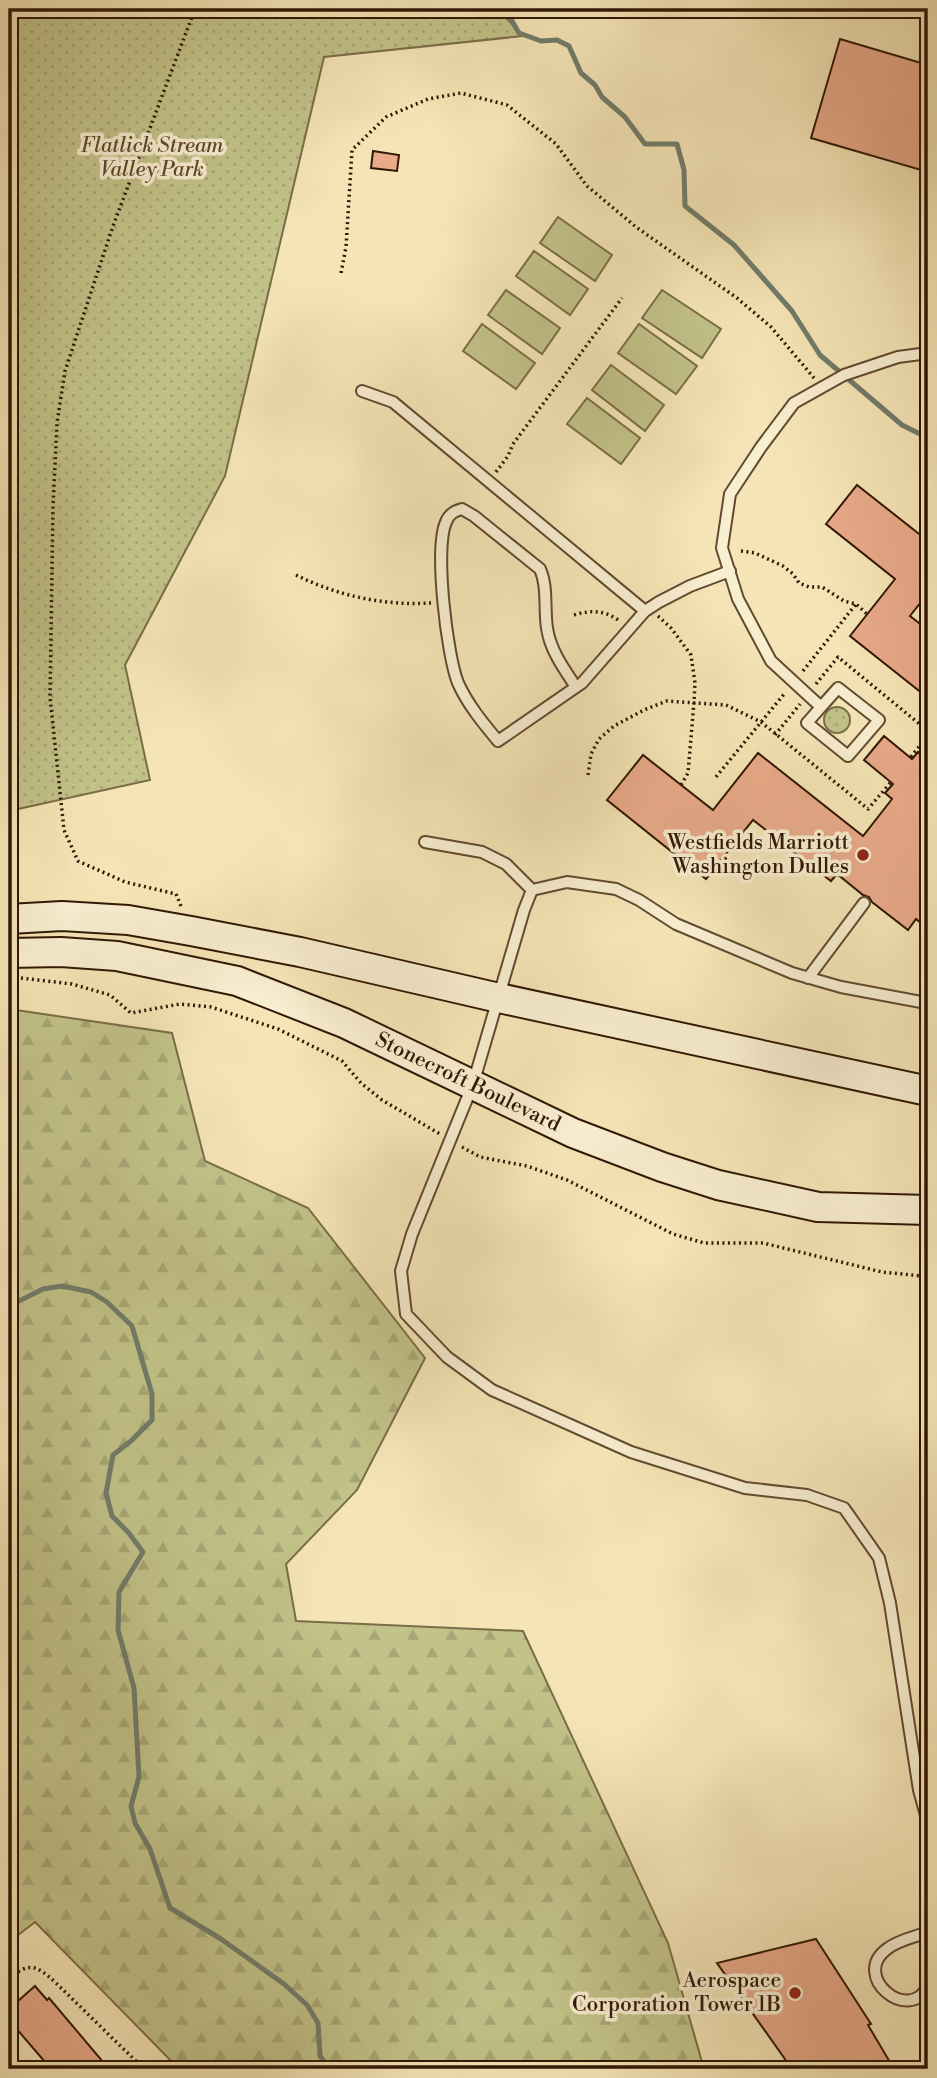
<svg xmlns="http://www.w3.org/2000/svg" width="937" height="2078" viewBox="0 0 937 2078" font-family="'Libre Bodoni',serif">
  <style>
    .grass { fill: url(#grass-dots); stroke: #7a6d47; stroke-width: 2 }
    .forest { fill: url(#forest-firs); stroke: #7a6d47; stroke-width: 2 }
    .garden { fill: #c2c389; stroke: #7a6d47; stroke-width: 2 }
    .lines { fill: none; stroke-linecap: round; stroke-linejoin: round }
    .stream { stroke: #717c6a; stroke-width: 5 }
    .building { fill: #e8aa89; stroke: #311705; stroke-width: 2 }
    .service-casing { stroke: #624a31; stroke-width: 14 }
    .secondary-casing { stroke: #311705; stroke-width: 32 }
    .path { stroke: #311705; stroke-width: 3.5; stroke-dasharray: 2 3.5; stroke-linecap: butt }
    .service { stroke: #f8eed0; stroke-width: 10 }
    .secondary { stroke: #f8eed0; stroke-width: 28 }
    .poi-dot { fill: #8f2418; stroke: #f8eed0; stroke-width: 2.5 }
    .labels { text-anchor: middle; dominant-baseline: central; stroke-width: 7; stroke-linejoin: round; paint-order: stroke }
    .park-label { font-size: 21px; font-style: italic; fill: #5c4b2d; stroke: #f8eed0 }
    .poi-label { font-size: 21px; fill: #311705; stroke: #f8eed0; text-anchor: end }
    .street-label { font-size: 21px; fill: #311705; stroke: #f8eed0 }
  </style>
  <defs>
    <pattern id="grass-dots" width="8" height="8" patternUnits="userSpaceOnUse" patternTransform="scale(1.75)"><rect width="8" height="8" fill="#c2c389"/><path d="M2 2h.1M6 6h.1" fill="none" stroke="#a7a775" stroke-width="1.8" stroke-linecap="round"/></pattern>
    <pattern id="forest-firs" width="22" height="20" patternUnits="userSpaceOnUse" patternTransform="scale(1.75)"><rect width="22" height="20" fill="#c2c389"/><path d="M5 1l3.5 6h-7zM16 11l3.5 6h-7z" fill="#a7a775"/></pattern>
  </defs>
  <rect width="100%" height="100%" fill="#f5e5b6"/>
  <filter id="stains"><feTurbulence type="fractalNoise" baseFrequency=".00286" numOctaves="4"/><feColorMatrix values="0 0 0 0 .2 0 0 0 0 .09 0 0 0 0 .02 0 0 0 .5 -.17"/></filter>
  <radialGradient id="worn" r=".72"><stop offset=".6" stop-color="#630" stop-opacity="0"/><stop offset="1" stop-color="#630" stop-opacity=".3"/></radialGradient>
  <g class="grass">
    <path d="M9 9H498L523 36 324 57 225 476 125 665 150 780 9 811Z"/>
    <circle cx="837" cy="720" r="13"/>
  </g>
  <path class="forest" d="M9 1009 172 1033 205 1161 308 1208 425 1358 357 1490 286 1564 296 1621 523 1631 668 1943 704 2069H179L35 1922 9 1942Z"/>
  <g class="garden">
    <path d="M558 217 612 255 595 281 540 243Z"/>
    <path d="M534 251 588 289 570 315 516 276Z"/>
    <path d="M506 290 560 328 542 354 488 315Z"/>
    <path d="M662 290 721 329 702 358 642 318Z"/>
    <path d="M482 324 535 363 516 389 463 351Z"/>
    <path d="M639 324 697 366 676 394 618 353Z"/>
    <path d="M611 365 664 405 645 431 592 390Z"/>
    <path d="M587 398 640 438 621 464 567 424Z"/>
  </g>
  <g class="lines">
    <g class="stream">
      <path d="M505 9 519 33 541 41 557 40 569 46 581 73 595 85 602 97 625 117 645 144H677L684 170 685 206 734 245 792 311 820 355 902 425 928 438"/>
      <path d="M9 1306 43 1289 62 1286 91 1292 107 1302 132 1326 152 1394V1420L131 1441 113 1455 106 1493 112 1516 128 1532 143 1552 119 1592 118 1630 134 1688 139 1777 131 1806 135 1823 150 1849 170 1908 221 1939 284 1984 307 2005 318 2023 320 2056 330 2069"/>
    </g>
  </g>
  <g class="building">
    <path d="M840 39 928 65V172L811 138Z"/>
    <path d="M373 151 399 155 397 171 371 168Z"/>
    <path d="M857 485 928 541V593L910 616 928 630V698L850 636 895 579 826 524Z"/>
    <path d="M884 736 912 759 918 752 928 760V929L916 919 908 930 872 902 869 897 863 895 837 874 831 881 753 820 706 879 607 800 643 755 713 810 758 753 863 836 892 799 885 793 893 784 864 760Z"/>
    <path d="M816 1939 871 2024 868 2025 894 2069H792L717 1963Z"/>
    <path d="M35 1986 47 2000 49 1998 109 2069H51L9 2020V2009Z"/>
  </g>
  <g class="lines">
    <defs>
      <g id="service">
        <path d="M362 391 393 402 645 611"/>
        <path d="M576 687C564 669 550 650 547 628 544 609 548 587 540 569L474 516 462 509C454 511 449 514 446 522 434 548 447 656 458 683 468 705 483 723 498 741L582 683 645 611 659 602 690 586 730 571"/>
        <path d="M821 707 838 688 879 720 848 756 807 723 821 707 771 661 738 599 722 548 730 494 761 447 794 403 844 375 898 357 928 353"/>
        <path d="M425 842 482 852 506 864 532 890"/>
        <path d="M808 978 864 903"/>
        <path d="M921 1002 841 987 792 973 676 924 639 900 616 889 567 882 532 890 524 910 473 1084 412 1234 401 1271 406 1314 447 1357 492 1390 631 1452 745 1488 807 1495 844 1508 879 1558 890 1603 919 1790 928 1823"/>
        <path d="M928 1932C915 1937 898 1940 887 1949 850 1976 909 2025 928 1986"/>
      </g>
      <g id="secondary">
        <path d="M9 919 62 916 128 920 191 931 300 952 499 998 928 1091"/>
        <path id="s1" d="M9 953 61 952 117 956 237 981 344 1023 573 1133 662 1167 718 1185 818 1207 928 1210"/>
      </g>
    </defs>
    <use href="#service" class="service-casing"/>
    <use href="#secondary" class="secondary-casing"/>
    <g class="path">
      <path d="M341 273 346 247 352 150 386 117 428 99 461 93 507 105 556 144 587 186 636 227 737 298 771 327 814 378"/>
      <path d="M496 472 508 456 513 444 622 298"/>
      <path d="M741 551 755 553 783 566 793 574 799 583 809 587H822L844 601 856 604 867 614"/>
      <path d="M296 575C338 596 385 606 431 603"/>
      <path d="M574 615C590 610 604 610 618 620"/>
      <path d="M658 616 671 628 691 655 695 683 694 702 688 773 681 785"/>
      <path d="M803 671 856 604"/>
      <path d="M816 684 838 657 928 731"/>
      <path d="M775 735 800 704"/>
      <path d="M911 757 928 735"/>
      <path d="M588 775 591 754 599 739 614 726 644 710 667 701 726 705 761 722 868 809 891 782"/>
      <path d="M716 777 785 693"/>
      <path d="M181 906 176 894 125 882 78 861 64 830 50 697 53 507 57 423 65 371 113 226 195 9"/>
      <path d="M21 978 72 984 110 995 131 1013 180 1004 211 1007 278 1029 342 1061 361 1083 382 1100 440 1134"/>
      <path d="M462 1147 480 1157 527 1166 567 1180 673 1234 704 1243H763L882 1272 922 1276 928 1275"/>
      <path d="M9 1978C30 1962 36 1965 55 1982L144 2069"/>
    </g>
    <use href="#service" class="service"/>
    <use href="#secondary" class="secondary"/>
  </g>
  <g class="poi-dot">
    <circle cx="863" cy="855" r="7"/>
    <circle cx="795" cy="1993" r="7"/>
  </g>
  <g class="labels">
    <g class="park-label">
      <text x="152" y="146">Flatlick Stream<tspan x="152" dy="24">Valley Park</tspan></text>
    </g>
    <g class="poi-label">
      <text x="849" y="843">Westfields Marriott<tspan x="849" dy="24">Washington Dulles</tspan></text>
      <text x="781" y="1981">Aerospace<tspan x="781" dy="24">Corporation Tower 1B</tspan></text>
    </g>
    <g class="street-label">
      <text stroke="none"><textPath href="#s1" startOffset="483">Stonecroft Boulevard</textPath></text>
    </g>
  </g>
  <rect width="937" height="2078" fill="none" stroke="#f5e5b6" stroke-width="35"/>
  <rect x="10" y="10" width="916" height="2057" fill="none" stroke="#311705" stroke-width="3.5"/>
  <rect x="18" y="18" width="902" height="2043" fill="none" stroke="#311705" stroke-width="2"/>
  <rect width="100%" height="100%" filter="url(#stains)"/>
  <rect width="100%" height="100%" fill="url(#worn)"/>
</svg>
